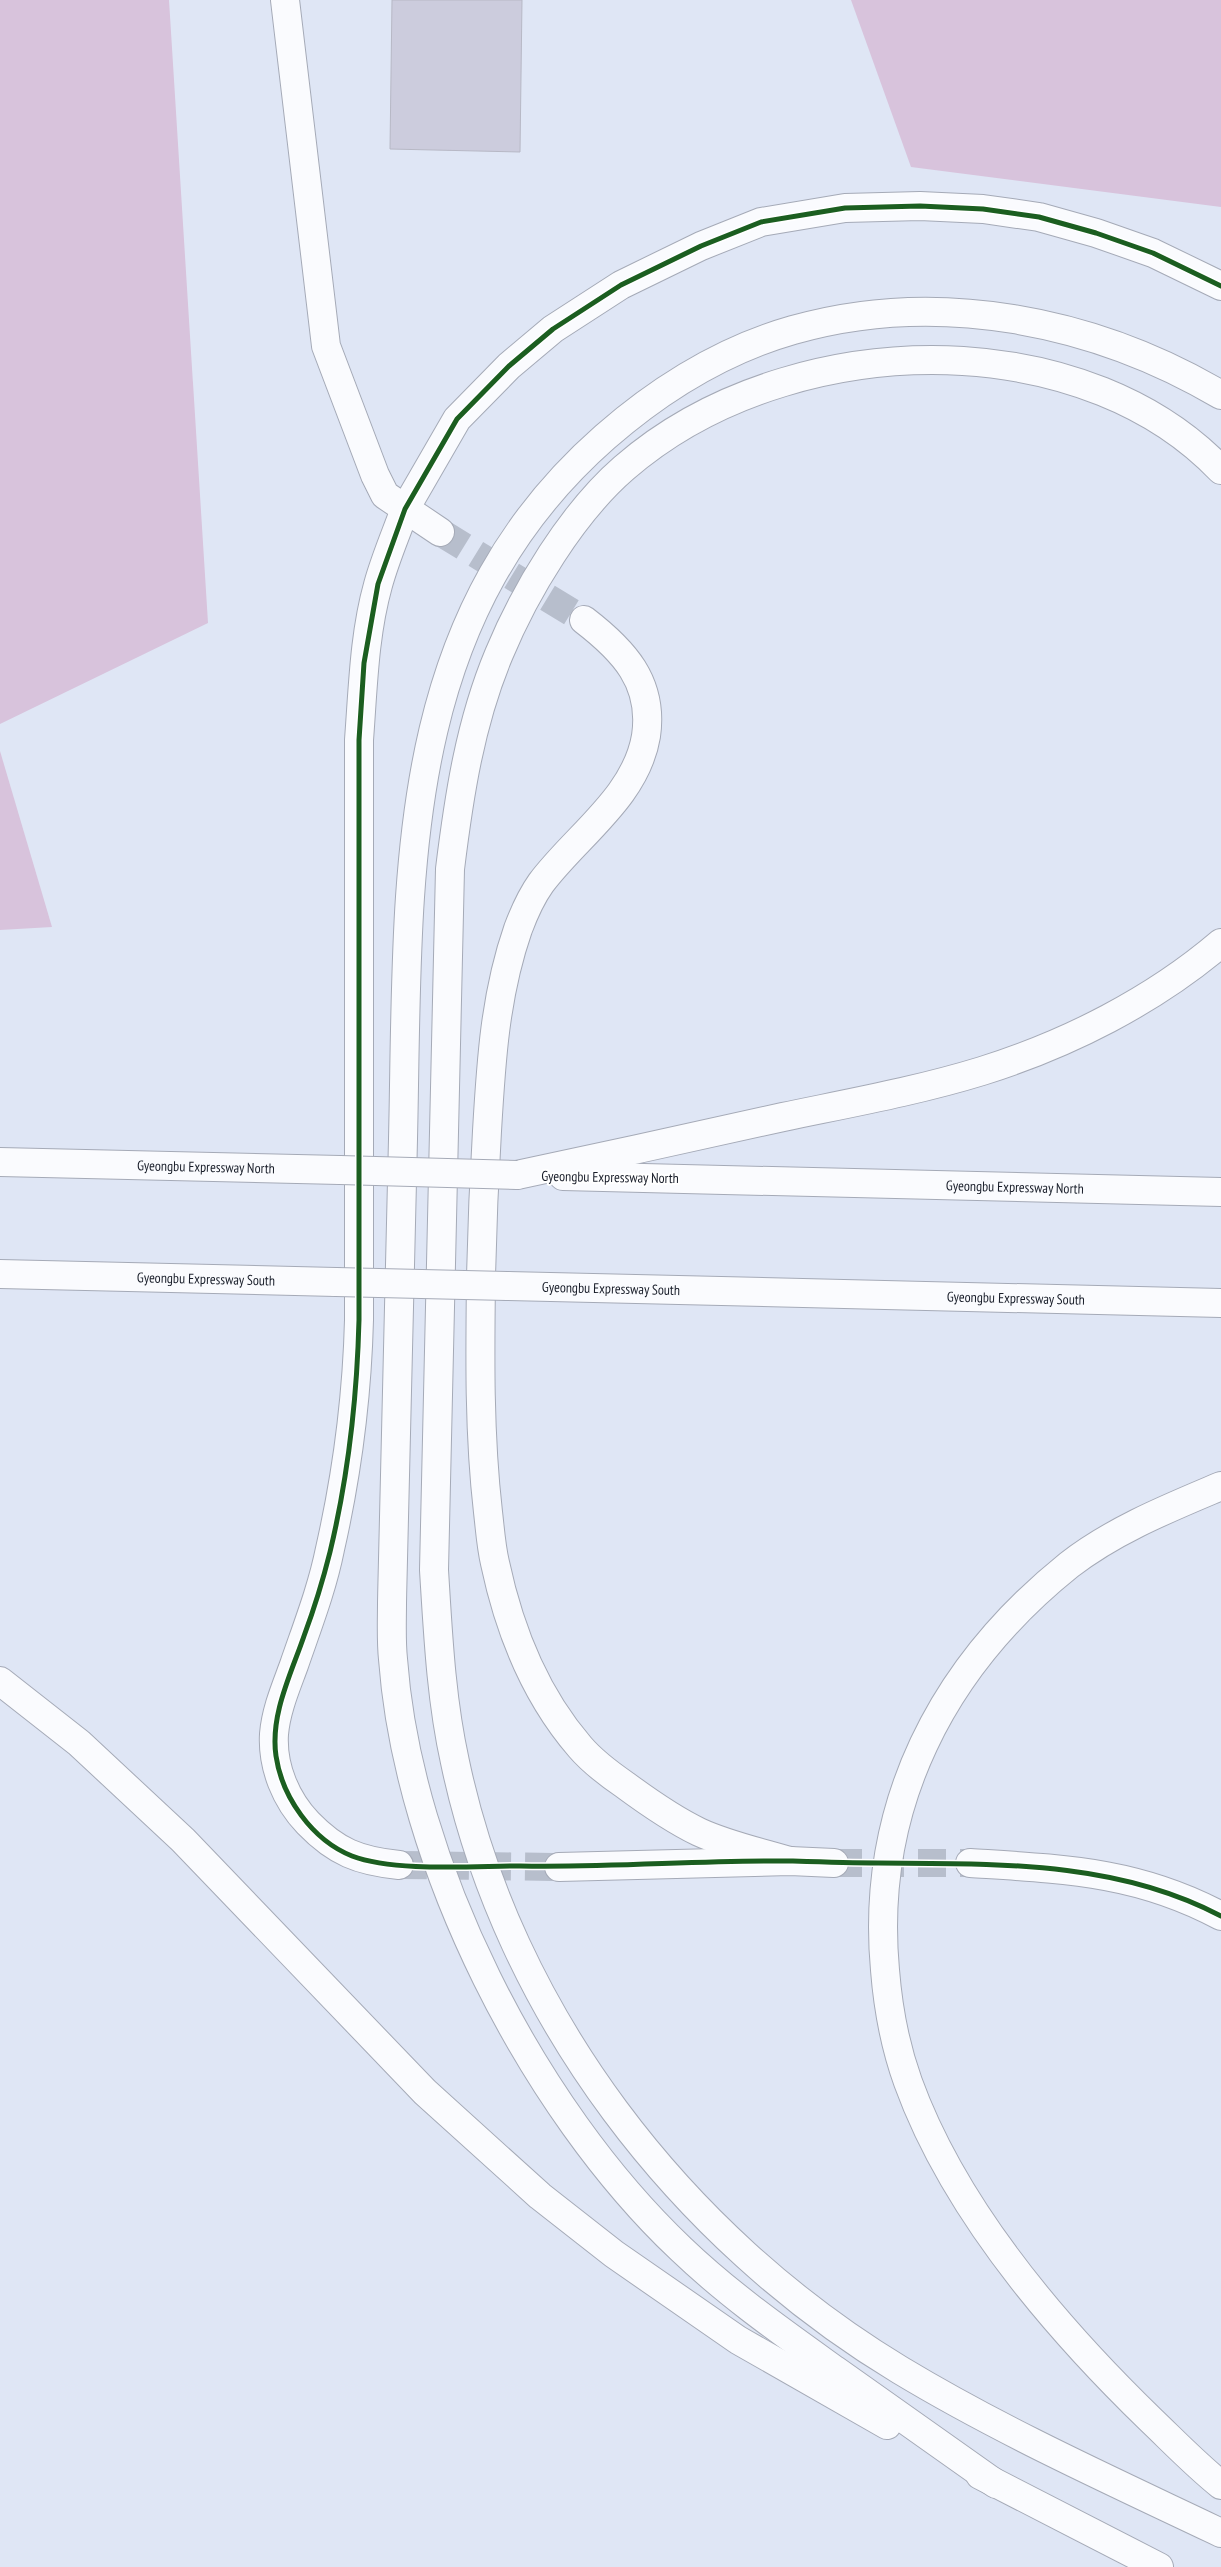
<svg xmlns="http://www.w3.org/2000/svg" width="1221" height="2567" viewBox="0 0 1221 2567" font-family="'PT Sans Narrow',sans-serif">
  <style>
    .green { fill: #d8c3dc }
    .building { fill: #ccd; stroke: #b7b8c5 }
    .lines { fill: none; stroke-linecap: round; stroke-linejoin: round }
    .minor-tunnel { stroke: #b7becc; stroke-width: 28; stroke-dasharray: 28 14; stroke-linecap: butt }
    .minor-casing { stroke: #a5aab7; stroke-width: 30 }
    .tertiary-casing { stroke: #a5aab7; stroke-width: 30 }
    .motorway-casing { stroke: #a5aab7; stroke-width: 30 }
    .minor { stroke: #fafbfe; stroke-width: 28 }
    .tertiary { stroke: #fafbfe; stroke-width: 28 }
    .motorway { stroke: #fafbfe; stroke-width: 28 }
    .motorway-bridge-casing { stroke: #a5aab7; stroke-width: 30; stroke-linecap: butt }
    .motorway-bridge { stroke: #fafbfe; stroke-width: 28 }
    .cycleway-casing { stroke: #fff; stroke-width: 8 }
    .cycleway { stroke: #1b5e20; stroke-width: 5 }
    .labels { text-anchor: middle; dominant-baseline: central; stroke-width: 4; stroke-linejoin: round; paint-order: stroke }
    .street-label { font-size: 14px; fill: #181d29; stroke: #fff }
  </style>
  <rect width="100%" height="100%" fill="#dfe6f5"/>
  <g class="green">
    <path d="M0 0H169L208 623 0 724Z"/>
    <path d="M851 0H1221V207L911 167Z"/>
    <path d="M0 751 52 927 0 930Z"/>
  </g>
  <path class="building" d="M392 0H522L520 152 390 149Z"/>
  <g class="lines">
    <g class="minor-tunnel">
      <path d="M440 532 584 620"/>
      <path d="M834 1863H970"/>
      <path d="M399 1865 559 1867"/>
    </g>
    <defs>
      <g id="minor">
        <path d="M285 0 326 346 375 475 385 495 440 532"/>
        <path d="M584 620C623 650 654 682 646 736 636 797 576 836 541 883 531 897 524 913 518 929 495 995 491 1062 487 1131 484 1180 482 1229 481 1278 480 1356 479 1434 488 1512 490 1529 491 1546 495 1563 509 1629 535 1695 580 1747 592 1761 609 1774 625 1785 648 1802 672 1819 699 1832 727 1845 759 1852 790 1861"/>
        <path d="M970 1863C1063 1869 1137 1871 1221 1916"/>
        <path d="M399 1865C359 1861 336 1852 308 1823 286 1800 272 1767 274 1734 276 1710 286 1687 294 1665 307 1627 322 1589 330 1549 347 1474 357 1397 359 1320V740C363 688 364 635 378 585 385 559 396 534 405 509"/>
        <path d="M559 1867 790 1861 834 1863"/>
      </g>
      <path id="tertiary" d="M405 509 457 419 509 366 553 329 621 285 701 246 761 222 845 208 920 206 983 209 1039 217 1096 233 1153 253 1221 286"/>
      <g id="motorway">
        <path d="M1221 470C1154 400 1058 367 963 361 844 354 715 389 624 468 572 513 525 591 499 654 470 723 459 796 450 869L434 1570C438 1634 441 1699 455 1762 508 2014 681 2238 900 2370 1003 2432 1112 2481 1221 2533"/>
        <path id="s1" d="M0 1162 340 1170"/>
        <path d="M517 1175C606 1156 694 1137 783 1117 850 1103 917 1091 982 1071 1068 1044 1153 1001 1221 943"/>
        <path id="s2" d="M563 1176 1221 1192"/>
        <path id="s3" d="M0 1274 336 1282"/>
        <path id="s4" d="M507 1286 1221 1303"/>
        <path d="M1221 1486C1169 1508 1114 1530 1069 1565 942 1667 870 1806 885 1970 888 2008 895 2046 908 2082 954 2209 1055 2327 1151 2420 1174 2442 1196 2465 1221 2485"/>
        <path d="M0 1681 79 1743 183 1840 425 2092 540 2196 614 2254 738 2340 887 2425"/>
        <path d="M980 2475 1159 2567"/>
        <path d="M996 2484C942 2446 889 2408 835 2370 782 2332 728 2294 681 2249 532 2108 408 1864 393 1659 391 1640 392 1621 392 1603 395 1448 399 1293 403 1139 409 882 393 623 605 437 660 389 723 350 793 330 937 289 1094 320 1221 395"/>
      </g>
    </defs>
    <use href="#minor" class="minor-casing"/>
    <use href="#tertiary" class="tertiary-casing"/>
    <use href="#motorway" class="motorway-casing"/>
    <use href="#minor" class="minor"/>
    <use href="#tertiary" class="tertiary"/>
    <use href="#motorway" class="motorway"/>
    <defs>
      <g id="motorway-bridge">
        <path d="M340 1170 517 1175"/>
        <path d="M336 1282 507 1286"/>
      </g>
    </defs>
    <use href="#motorway-bridge" class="motorway-bridge-casing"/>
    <use href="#motorway-bridge" class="motorway-bridge"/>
    <defs>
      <path id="cycleway" d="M1221 286 1153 253 1096 233 1039 217 983 209 920 206 845 208 761 222 701 246 621 285 553 329 509 366 457 419 405 509 378 584 364 663 359 740V1320C357 1398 348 1477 330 1552 323 1580 314 1609 304 1636 291 1674 270 1715 276 1756 282 1797 312 1840 352 1856 394 1872 473 1866 520 1866 610 1868 700 1860 790 1861 820 1862 849 1863 878 1863 995 1864 1115 1860 1221 1916"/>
    </defs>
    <use href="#cycleway" class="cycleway-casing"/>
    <use href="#cycleway" class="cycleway"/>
  </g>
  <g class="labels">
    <g class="street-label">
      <text stroke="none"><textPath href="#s1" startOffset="206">Gyeongbu Expressway North</textPath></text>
      <text transform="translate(610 1177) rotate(1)">Gyeongbu Expressway North</text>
      <text stroke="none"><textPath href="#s2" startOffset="452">Gyeongbu Expressway North</textPath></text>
      <text stroke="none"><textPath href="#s3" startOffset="206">Gyeongbu Expressway South</textPath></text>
      <text stroke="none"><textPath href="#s4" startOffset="104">Gyeongbu Expressway South</textPath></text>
      <text stroke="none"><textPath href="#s4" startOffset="509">Gyeongbu Expressway South</textPath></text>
    </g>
  </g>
</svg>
